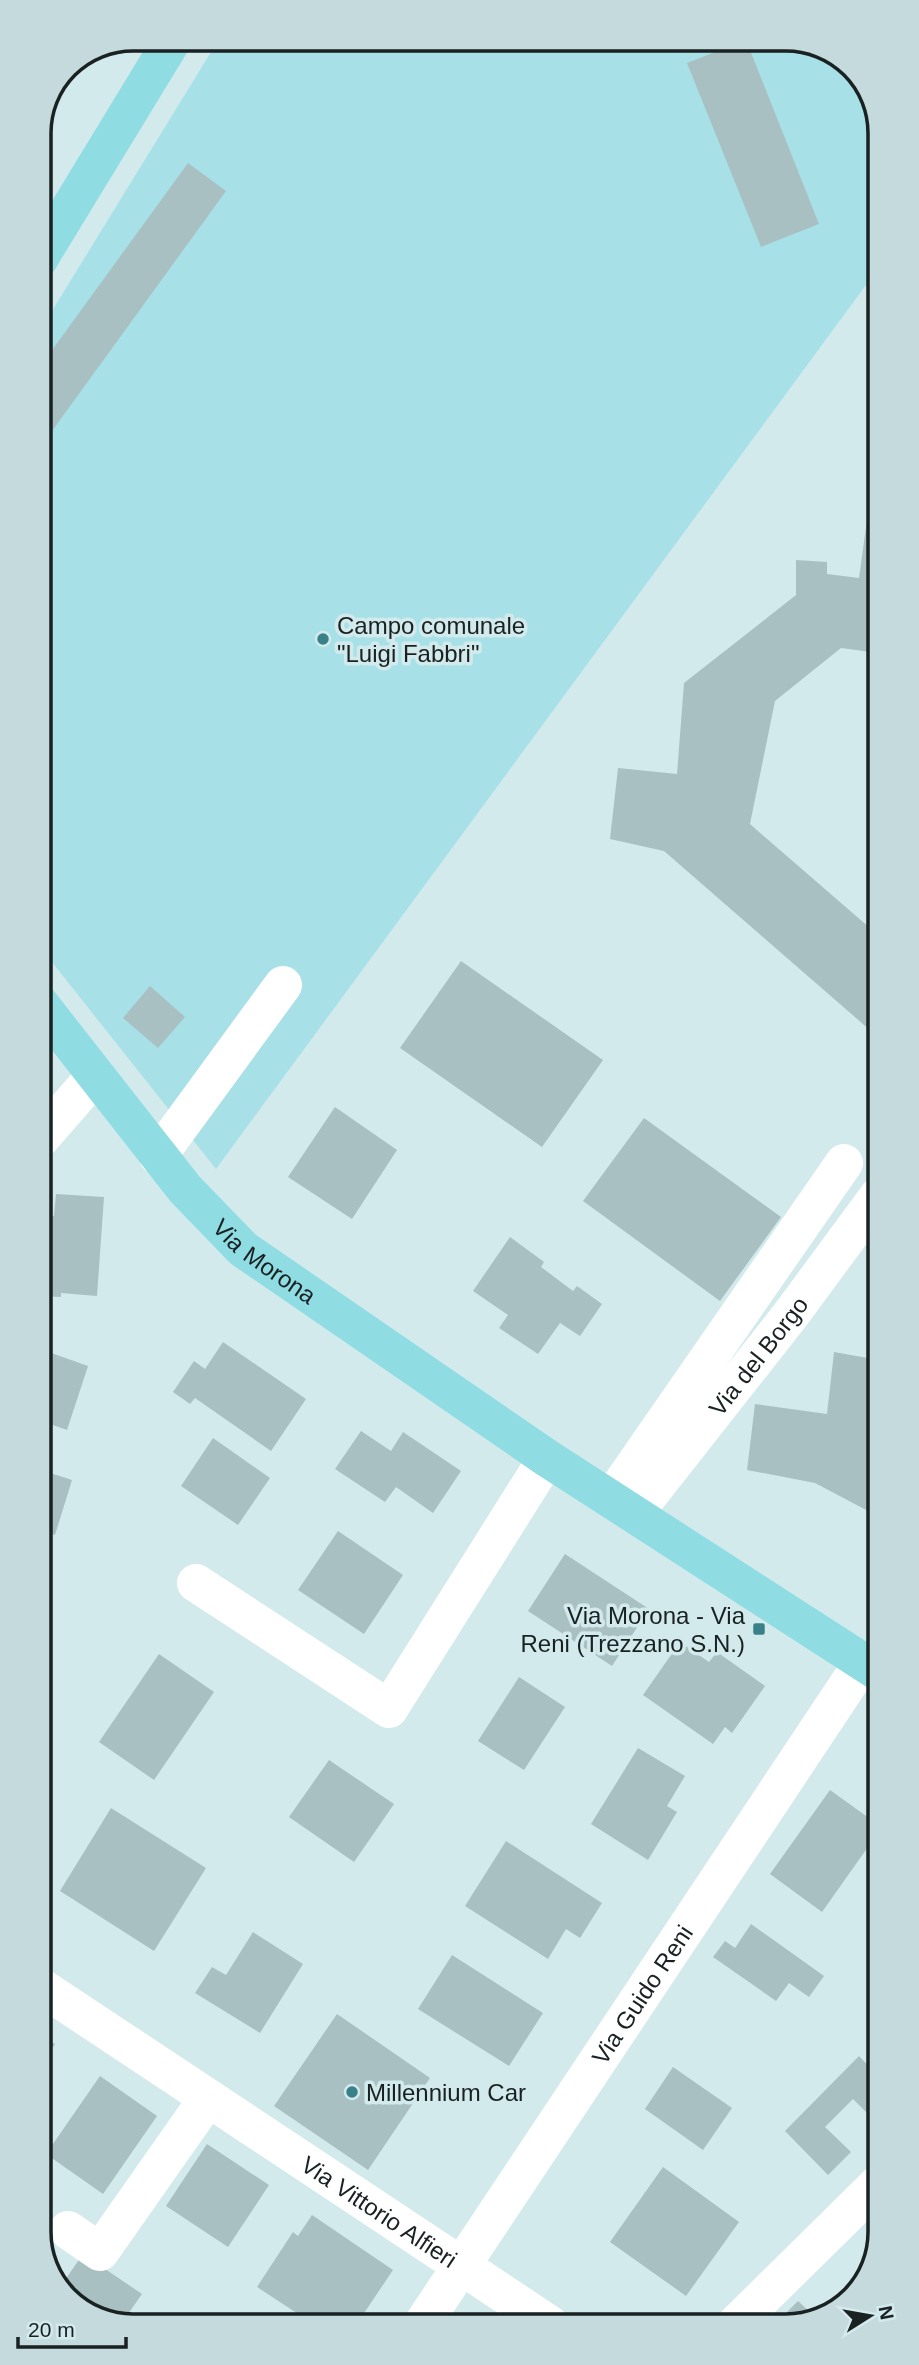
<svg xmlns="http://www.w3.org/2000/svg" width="919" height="2365" viewBox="0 0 919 2365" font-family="Helvetica,sans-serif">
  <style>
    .green { fill: #a7e1e7 }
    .building { fill: #a9c0c2 }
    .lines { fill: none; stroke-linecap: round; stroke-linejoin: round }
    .minor { stroke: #fff; stroke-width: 38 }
    .major { stroke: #8fdde3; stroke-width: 38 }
    .poi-dot { fill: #398188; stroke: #d3eaec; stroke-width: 2.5 }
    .labels { text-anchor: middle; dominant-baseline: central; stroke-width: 7; stroke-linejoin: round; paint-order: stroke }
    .poi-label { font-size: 24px; fill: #192122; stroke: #d3eaec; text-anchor: start }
    .street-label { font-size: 24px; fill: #192122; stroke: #d3eaec }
    .rim { fill: none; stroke: #192122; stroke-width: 3.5 }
  </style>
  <rect width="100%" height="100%" fill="#d3eaec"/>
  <path class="green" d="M219 39H793L844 58 877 108V270L216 1169 40 947 39 332Z"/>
  <g class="building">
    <path d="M746 40 819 224 761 247 687 63Z"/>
    <path d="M188 163 226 191 39 449V368Z"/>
    <path d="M876 455 878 653 841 648 775 701 750 824 878 935 879 1038 664 851 610 839 618 768 677 774 684 683 796 595V560L827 562V574L859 578Z"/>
    <path d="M461 961 603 1060 542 1147 400 1048Z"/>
    <path d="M150 986 185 1017 158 1048 123 1018Z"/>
    <path d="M335 1107 397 1150 352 1219 288 1177Z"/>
    <path d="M644 1118 781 1217 720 1301 583 1201Z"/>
    <path d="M56 1194 104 1197 97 1296 61 1293V1297L40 1296V1215L54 1216Z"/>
    <path d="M510 1237 544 1262 541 1267 573 1291 577 1286 602 1304 580 1336 560 1323 538 1354 499 1328 508 1315 473 1291Z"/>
    <path d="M223 1342 306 1399 271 1451 195 1398 190 1404 173 1392 194 1361 205 1369Z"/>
    <path d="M40 1349 88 1366 67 1430 41 1421Z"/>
    <path d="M834 1352 879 1360V1522L870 1512 815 1483 747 1470 755 1404 827 1414Z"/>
    <path d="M361 1431 391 1451 403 1432 461 1471 433 1513 396 1487 385 1502 335 1469Z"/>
    <path d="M213 1438 270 1478 238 1525 181 1486Z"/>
    <path d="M41 1470 72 1480 55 1535 41 1530Z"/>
    <path d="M338 1531 403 1575 364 1634 298 1590Z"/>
    <path d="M565 1554 649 1609 612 1666 528 1611Z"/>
    <path d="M680 1642 709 1662 717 1652 765 1686 732 1733 725 1727 713 1744 643 1695Z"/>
    <path d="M159 1654 214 1692 154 1780 99 1742Z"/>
    <path d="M519 1677 565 1707 524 1770 478 1741Z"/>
    <path d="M638 1748 685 1776 667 1806 677 1812 648 1860 591 1824Z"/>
    <path d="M329 1760 394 1804 354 1862 289 1817Z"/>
    <path d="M830 1790 880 1826V1830L822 1912 770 1874Z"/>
    <path d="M111 1808 206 1868 154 1951 60 1891Z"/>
    <path d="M506 1841 602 1903 580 1938 566 1929 548 1959 465 1906Z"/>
    <path d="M751 1924 824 1976 809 1997 789 1983 776 2001 713 1957 725 1941 735 1948Z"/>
    <path d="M253 1932 303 1964 260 2033 195 1993 212 1967 226 1975Z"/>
    <path d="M452 1955 543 2013 509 2066 418 2009Z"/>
    <path d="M337 2014 430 2078 368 2170 274 2106Z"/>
    <path d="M41 2035 55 2044 42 2065Z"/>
    <path d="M859 2056 880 2078V2126L853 2099 825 2127 851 2152 828 2175 785 2131Z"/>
    <path d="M673 2067 732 2108 703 2150 645 2109Z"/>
    <path d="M100 2076 157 2116 103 2194 46 2154Z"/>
    <path d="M207 2144 269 2185 228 2247 166 2206Z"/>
    <path d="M663 2167 739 2222 686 2296 610 2242Z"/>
    <path d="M312 2215 393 2270 356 2325H315L257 2287 293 2232 298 2236Z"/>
    <path d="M83 2254 142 2294 121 2324 71 2303 60 2287Z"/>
    <path d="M798 2301 817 2319 811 2323H776Z"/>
  </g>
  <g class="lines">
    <g class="minor">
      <path d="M40 1139 95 1076"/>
      <path d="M158 1156 283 985"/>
      <path d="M611 1499 844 1163"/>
      <path id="s1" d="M634 1514 792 1313 879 1195"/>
      <path d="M196 1583 389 1709 547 1458"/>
      <path id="s2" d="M41 1987 549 2324"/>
      <path d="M68 2230 100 2252 208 2098"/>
      <path d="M736 2324 880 2182"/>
      <path id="s3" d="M422 2325 863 1662"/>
    </g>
    <g class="major">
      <path d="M39 259 173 39"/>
      <path id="s4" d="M40 1004 185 1189 243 1249 547 1458 880 1673"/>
    </g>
  </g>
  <g class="poi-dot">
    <circle cx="323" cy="639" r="7"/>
    <rect x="752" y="1622" width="14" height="14" rx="3.5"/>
    <circle cx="352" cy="2092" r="7"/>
  </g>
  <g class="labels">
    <g class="poi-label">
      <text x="337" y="625">Campo comunale<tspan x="337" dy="28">"Luigi Fabbri"</tspan></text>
      <text x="745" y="1615" text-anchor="end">Via Morona - Via<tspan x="745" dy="28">Reni (Trezzano S.N.)</tspan></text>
      <text x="366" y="2092">Millennium Car</text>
    </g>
    <g class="street-label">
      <text stroke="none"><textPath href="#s4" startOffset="343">Via Morona</textPath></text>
      <text stroke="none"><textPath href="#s1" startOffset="201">Via del Borgo</textPath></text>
      <text stroke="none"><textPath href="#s3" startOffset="397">Via Guido Reni</textPath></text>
      <text stroke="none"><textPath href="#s2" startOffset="406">Via Vittorio Alfieri</textPath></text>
    </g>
  </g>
  <path d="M0 0H919V2365H0ZM133 51H786A82 82 0 0 1 868 133V2232A82 82 0 0 1 786 2314H133A82 82 0 0 1 51 2232V133A82 82 0 0 1 133 51Z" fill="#c4dadc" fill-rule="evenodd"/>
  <path class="rim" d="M133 51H786A82 82 0 0 1 868 133V2232A82 82 0 0 1 786 2314H133A82 82 0 0 1 51 2232V133A82 82 0 0 1 133 51Z"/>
  <g transform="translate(870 2316) rotate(79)" stroke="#d3eaec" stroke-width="5" paint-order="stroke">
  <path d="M0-5L12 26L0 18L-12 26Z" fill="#192122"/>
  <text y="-10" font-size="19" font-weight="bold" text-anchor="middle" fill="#192122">N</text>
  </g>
  <path d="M18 2337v10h108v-10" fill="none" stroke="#192122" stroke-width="3.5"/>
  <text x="28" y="2337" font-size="21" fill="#192122" stroke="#d3eaec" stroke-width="5" paint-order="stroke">20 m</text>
</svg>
